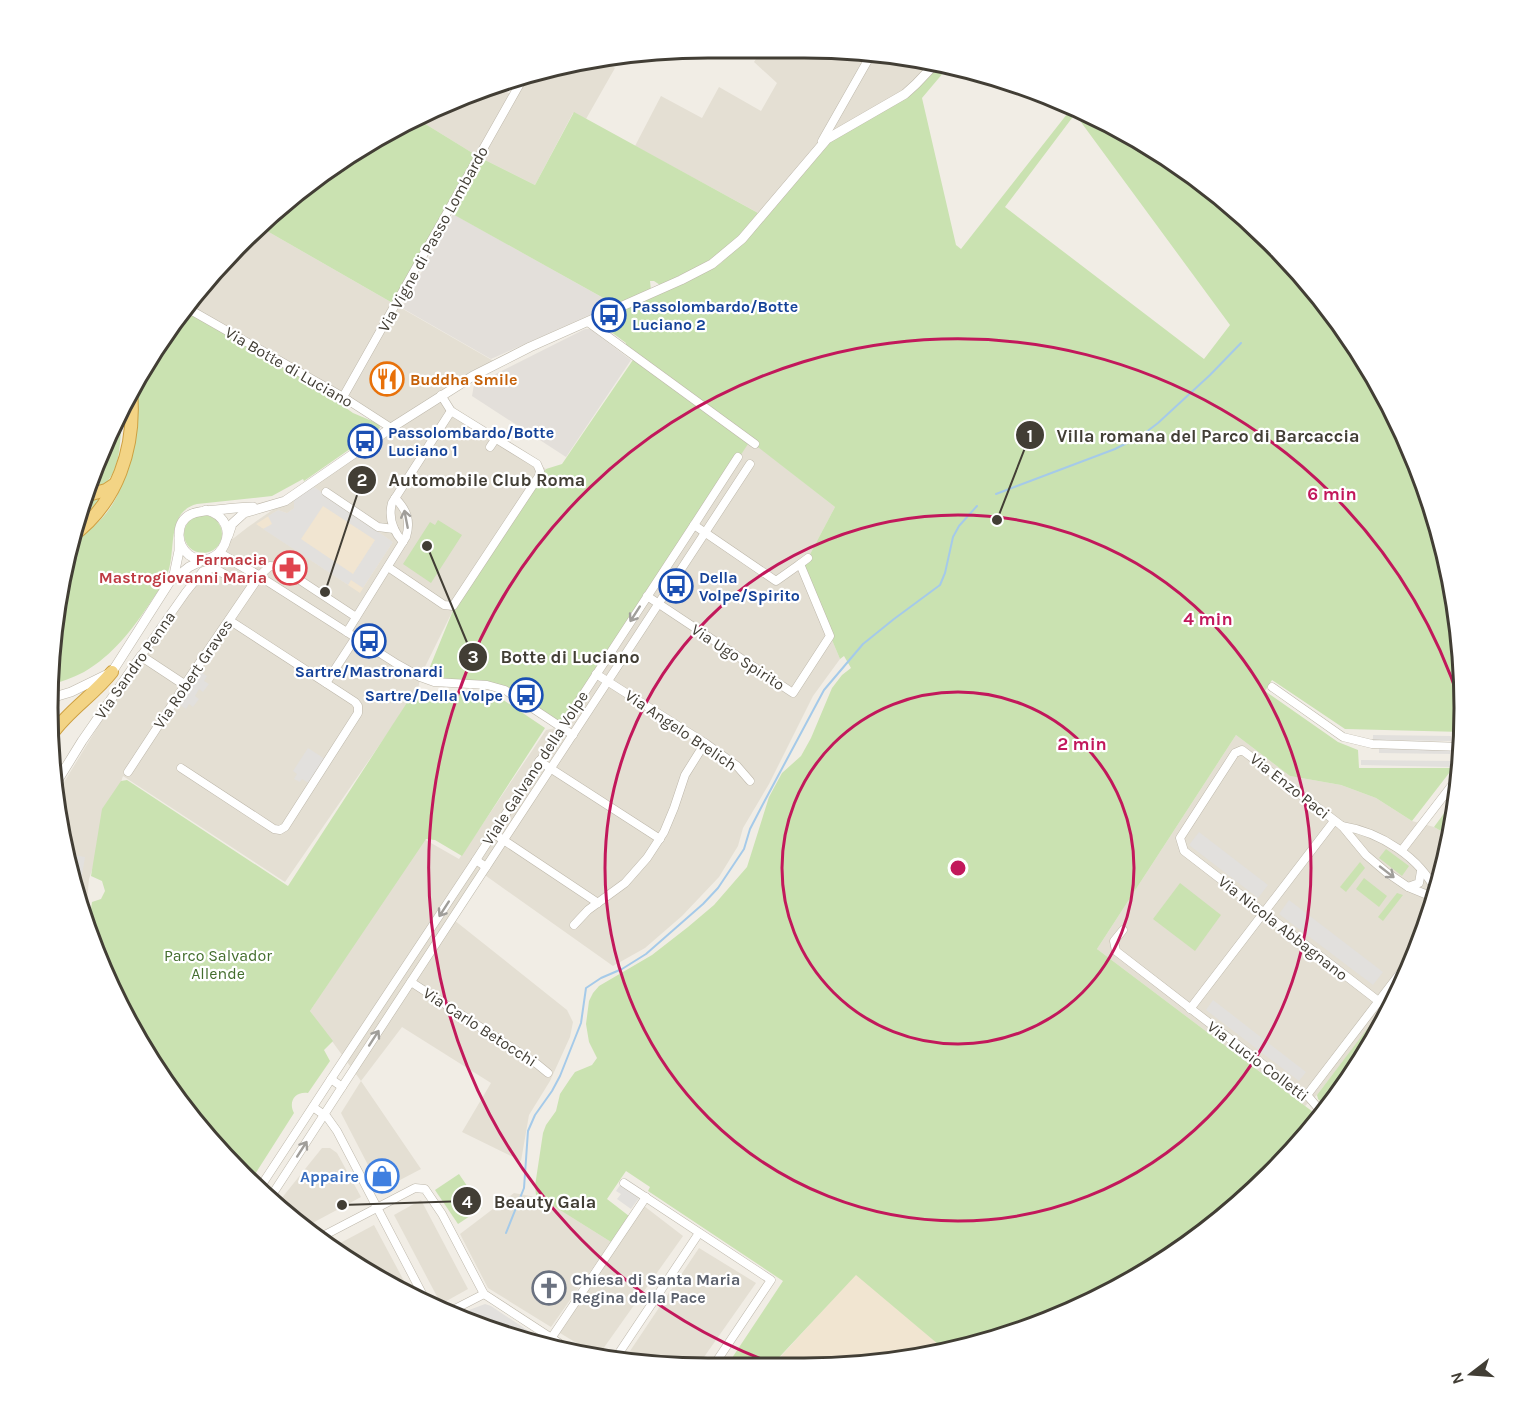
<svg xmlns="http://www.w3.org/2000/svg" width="1513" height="1416" viewBox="0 0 1513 1416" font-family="Karla,sans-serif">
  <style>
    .residential { fill: #e4dfd3 }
    .commercial { fill: #f1e5d1 }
    .industrial { fill: #e3dfda }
    .green { fill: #cae2b1; fill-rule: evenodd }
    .parking { fill: #e2e0dd; fill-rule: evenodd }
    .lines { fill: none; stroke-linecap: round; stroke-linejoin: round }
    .stream { stroke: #a5cae9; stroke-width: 2 }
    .minor-casing { stroke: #beb8ab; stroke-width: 9 }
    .tertiary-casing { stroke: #beb8ab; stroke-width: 10 }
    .trunk-casing { stroke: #cea041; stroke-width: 14 }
    .minor { stroke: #fff; stroke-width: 8 }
    .tertiary { stroke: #fff; stroke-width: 9 }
    .trunk { stroke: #f3d485; stroke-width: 12 }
    .oneway { stroke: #a09e9a }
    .ring { fill: none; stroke: #c2185b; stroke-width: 3 }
    .labels { text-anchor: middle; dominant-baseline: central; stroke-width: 4.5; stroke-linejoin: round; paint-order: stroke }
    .street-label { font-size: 16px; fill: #423e35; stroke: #fff }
    .transit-label { font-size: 16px; font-weight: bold; fill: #164399; stroke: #fff; text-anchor: start }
    .food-label { font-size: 16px; font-weight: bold; fill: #c56008; stroke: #fff; text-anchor: start }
    .health-label { font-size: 16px; font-weight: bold; fill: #be3a42; stroke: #fff; text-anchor: end }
    .park-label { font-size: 16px; fill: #446e2e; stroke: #fff }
    .shop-label { font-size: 16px; font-weight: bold; fill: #366cbe; stroke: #fff; text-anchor: end }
    .worship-label { font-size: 16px; font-weight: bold; fill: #5b616d; stroke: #fff; text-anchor: start }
    .rim { fill: none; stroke: #423e35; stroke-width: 3 }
    .centre { fill: #c2185b; stroke: #fff; stroke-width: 3 }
    .ring-label { font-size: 18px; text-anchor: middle; font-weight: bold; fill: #c2185b; stroke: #fff; stroke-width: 4.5; stroke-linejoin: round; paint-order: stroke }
    .leader { fill: none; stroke: #423e35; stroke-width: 2 }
    .callout-dot { fill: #423e35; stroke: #fff; stroke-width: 2 }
    .mark-label { font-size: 18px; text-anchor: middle; font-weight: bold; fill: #fff }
    .callout-label { font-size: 18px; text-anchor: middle; font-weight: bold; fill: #423e35; stroke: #fff; stroke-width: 4.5; stroke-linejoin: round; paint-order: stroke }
  </style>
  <rect width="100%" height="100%" fill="#f1ede5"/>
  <g class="residential">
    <path d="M849 49 935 64 762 215 635 146 661 96 702 118 719 87 761 111 777 83 754 62 760 53Z"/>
    <path d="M600 60 615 68 586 119 573 113 535 185 479 157 414 117 499 88 510 94 516 82 579 61Z"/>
    <path d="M260 227 497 363 439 397 546 469 454 608 420 677 418 691 408 701 396 721 285 882 123 776 89 879 85 923 55 800 58 792 141 656 230 541 248 527 391 428 186 308 212 273Z"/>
    <path d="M750 440 835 507 808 558 800 564 840 659 813 696 769 784 743 828 738 846 719 877 682 916 645 948 613 966 482 873 454 920 567 1010 573 1022 570 1037 550 1081 529 1115 521 1161 462 1132 491 1083 402 1027 361 1081 421 1169 381 1190 341 1113 361 1081 310 1011 424 839 459 859 546 730 561 727Z"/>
    <path d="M1236 735 1290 776 1341 785 1376 798 1412 821 1434 827 1450 836 1443 878 1397 1000 1386 1017 1380 1013 1317 1095 1305 1106 1097 949Z"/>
    <path d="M322 1148H330L337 1153 361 1197 305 1227 277 1204Z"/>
    <path d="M514 1193 541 1198 611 1242 551 1327 488 1288 460 1234Z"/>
    <path d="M421 1200 468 1289 441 1304 394 1215Z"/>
    <path d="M644 1206 683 1236 598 1356 560 1333Z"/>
    <path d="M374 1225 411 1294 341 1257 331 1248Z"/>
    <path d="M699 1248 756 1283 697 1367 624 1360Z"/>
  </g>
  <g class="commercial">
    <path d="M313 486 393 542 360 593 256 524 278 510 287 513 294 508V499Z"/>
    <path d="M856 1274 945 1350 891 1362 772 1366Z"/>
  </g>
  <g class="industrial">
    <path d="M453 214 614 304 491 359 402 308Z"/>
    <path d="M585 329H590L631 360 566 457 472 396 474 385Z"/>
  </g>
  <g class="green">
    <path d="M938 64 949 66 922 98 956 245 961 249 1071 109 1068 105 1097 116 1207 184 1301 273 1376 378 1430 496 1459 622 1463 732 1345 729 1272 680 1265 691 1338 742 1358 750 1359 768H1453L1412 821 1376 798 1341 785 1290 776 1236 735 1097 949 1321 1118 1240 1204 1135 1279 1017 1333 945 1350 856 1275 771 1366 726 1367 783 1281 648 1191 650 1187 626 1171 607 1199 629 1216 611 1242 536 1195 535 1186 543 1133 546 1125 556 1111 560 1094 570 1079 575 1072 592 1065 597 1058 589 1042 586 1024 589 1001 593 993 599 986 652 955 688 927 714 905 747 867 769 797 782 773 801 756 811 738 832 688 842 675 851 668 844 656 840 659 800 564 808 558 835 507 750 441 561 727 505 690 425 679 454 608 546 469 562 464 637 354 625 346 626 343 603 326 598 325 597 321 708 271 721 263 735 250 827 144 883 109ZM1075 114 1230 325 1204 359 1005 207Z"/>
    <path d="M574 112 758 213 729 247 709 262 660 285 654 281H650L651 290 616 305 449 212 396 305 260 227 306 185 414 117 479 157 535 185Z"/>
    <path d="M185 310 312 384 353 413 379 424 380 428 304 481 303 479 272 496 197 504C165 512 177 553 167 575 163 585 156 594 150 603 132 630 113 655 84 672 73 678 61 681 50 686L49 664 69 543C125 513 128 472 133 415 134 403 132 389 136 378Z"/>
    <path d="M122 414C120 435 122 467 106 483 102 487 95 489 89 492Z"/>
    <path d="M101 495 96 507 74 528 86 500Z"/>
    <circle cx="203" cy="534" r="19"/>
    <path d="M438 520 462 535 431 583 403 564 430 522 435 525Z"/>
    <path d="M418 691 442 695 482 693 496 695 545 728 462 856 435 840 426 839 310 1011 333 1041 324 1050 330 1061 308 1093C295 1091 288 1102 294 1113L250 1182 241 1174 137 1038 88 931 92 902 101 899 105 891 102 881 91 876 102 809 121 781 127 780 288 886 408 701H412Z"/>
    <path d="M1456 797 1450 836 1434 827Z"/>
    <path d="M1386 849 1409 866 1402 876 1379 858Z"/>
    <path d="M1360 862 1365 868 1346 892 1340 887Z"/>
    <path d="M1364 878 1387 896 1379 907 1356 889Z"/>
    <path d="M1180 883 1221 915 1195 951 1153 919Z"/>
    <path d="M1397 893 1403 895 1383 921 1378 917Z"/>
    <path d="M1380 1012 1386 1017 1328 1110 1318 1099 1317 1095Z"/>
    <path d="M459 1174 482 1208 458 1224 435 1190Z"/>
  </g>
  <g class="parking">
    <path d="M313 486 393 542 363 588 351 580 348 585 263 529 272 524 268 516 278 510 287 513 294 508V499ZM323 506 375 540 353 574 301 539Z"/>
    <path d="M201 672 207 676 204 681 209 684 203 692 199 689 195 696 199 699 193 707 189 704 186 709 180 705 182 701 181 699 196 675 199 676Z"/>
    <path d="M1373 735 1451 736V741L1373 740Z"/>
    <path d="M308 748 328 761 312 785 302 779 300 782 294 779 297 774 293 771Z"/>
    <path d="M1379 748 1450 749V754L1379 753Z"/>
    <path d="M1361 760 1451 761V767L1361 765Z"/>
    <path d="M1199 832 1268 885 1258 898 1189 845Z"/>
    <path d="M68 854 85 857 79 893 83 900 84 909 90 910 87 929 83 920Z"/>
    <path d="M1289 900 1383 972 1373 985 1279 914Z"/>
    <path d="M1213 1000 1306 1072 1299 1081 1206 1010Z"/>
    <path d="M625 1178 644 1191 631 1209 617 1199 621 1194 616 1191Z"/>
    <path d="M485 1304 491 1306 539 1338 536 1342 462 1320 471 1314 469 1310Z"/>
  </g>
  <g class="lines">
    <g class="stream">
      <path d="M996 494 1115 449 1141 436 1158 423 1210 375 1241 343"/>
      <path d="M506 1233 524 1188 528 1131 535 1115 552 1091 560 1076 581 1023 586 988 601 978 622 969 646 954 703 904 718 888 744 849 750 829 763 804 824 690 863 644 894 619 940 585 945 573 953 537 959 526 977 506"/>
    </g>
    <defs>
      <g id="minor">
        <path d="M822 141 872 53"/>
        <path d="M187 308 343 397 391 428"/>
        <path d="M588 322 755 444"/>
        <path d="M343 397 522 80"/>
        <path d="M490 447 496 438"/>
        <path d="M326 492 378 527 394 529"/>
        <path d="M694 525 738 457"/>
        <path d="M403 542C393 531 388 518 392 503L451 411"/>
        <path d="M800 564 808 558"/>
        <path d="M388 567 444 605 453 606 539 476 540 471 537 464 451 411 441 395"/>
        <path d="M356 617 280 567 270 566 259 576 397 664 420 677 434 682 487 685 505 690 573 735"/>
        <path d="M347 632 406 537C411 521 407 510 395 498"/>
        <path d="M141 656 186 592 203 571 214 568 231 578"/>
        <path d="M596 674 705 743 737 766 750 781"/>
        <path d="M326 683 356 637"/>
        <path d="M1272 687 1343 737 1372 744 1463 747"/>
        <path d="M539 761 660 839"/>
        <path d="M181 768 274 829 280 830 285 827 358 713V706L355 702 229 620"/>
        <path d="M128 772 185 685"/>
        <path d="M1342 826C1380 832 1420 857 1437 893"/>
        <path d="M493 833 598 903"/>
        <path d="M1402 850 1459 776"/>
        <path d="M486 867 476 860C548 748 621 636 694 525L776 581 800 564 830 636 793 693 647 596"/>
        <path d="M1408 887 1419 883 1421 871"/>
        <path d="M574 925 588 910 625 883 647 858 664 832 674 808 685 775 705 743"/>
        <path d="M1123 930 1114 941 1116 951 1300 1093 1307 1095 1324 1115"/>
        <path d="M411 982 537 1064 548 1073"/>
        <path d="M1190 1009 1334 821"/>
        <path d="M1390 1010 1184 851 1180 838 1235 753 1242 750 1342 826 1366 855 1386 872 1408 887 1435 898"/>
        <path d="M331 1079 476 860"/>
        <path d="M342 1087 750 464"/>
        <path d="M1307 1095 1414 955"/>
        <path d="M313 1107 327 1117 337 1131 427 1303"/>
        <path d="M624 1183 771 1280 712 1368"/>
        <path d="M259 1189 331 1079 342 1087 270 1198"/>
        <path d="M319 1238 415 1188 425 1189 442 1214 484 1294 576 1354"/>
        <path d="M447 1313 484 1294"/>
        <path d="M552 1337 646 1197"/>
        <path d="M615 1359 699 1233"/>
      </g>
      <g id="tertiary">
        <path d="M206 510C248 521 219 576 189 555 183 550 179 543 179 535 179 512 199 511 216 510 228 509 241 507 253 507"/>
        <path d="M228 536 232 524 244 513 285 501 391 428 473 376 530 347 681 280 712 264 742 239 827 139 905 94 916 84 935 64"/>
        <path d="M174 579 189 567 205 559"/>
        <path d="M51 698 71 692 112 672 174 575 179 551V538"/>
        <path d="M53 788 82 741 141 656 185 685 259 576 219 553"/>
      </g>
      <g id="trunk">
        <path d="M88 495 106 490 115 484"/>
        <path d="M71 537C118 503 136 447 131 391"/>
        <path d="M52 734C69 710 94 695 112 672"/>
      </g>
    </defs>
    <use href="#minor" class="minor-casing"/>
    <use href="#tertiary" class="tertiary-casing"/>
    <use href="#trunk" class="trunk-casing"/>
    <use href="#minor" class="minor"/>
    <use href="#tertiary" class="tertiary"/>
    <use href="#trunk" class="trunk"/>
  </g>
  <defs><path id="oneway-shaft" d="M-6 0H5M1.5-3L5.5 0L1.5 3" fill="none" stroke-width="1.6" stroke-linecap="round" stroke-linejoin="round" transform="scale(1.5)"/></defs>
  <g class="oneway">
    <use href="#oneway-shaft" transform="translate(406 519) rotate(-101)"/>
    <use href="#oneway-shaft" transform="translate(635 614) rotate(123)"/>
    <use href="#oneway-shaft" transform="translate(1387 872) rotate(38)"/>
    <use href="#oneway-shaft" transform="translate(444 909) rotate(123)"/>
    <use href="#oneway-shaft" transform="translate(374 1038) rotate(-57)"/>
    <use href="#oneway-shaft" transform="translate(302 1149) rotate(-57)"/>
  </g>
  <g class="ring">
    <circle cx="958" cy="868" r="176"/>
    <circle cx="958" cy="868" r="353"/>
    <path d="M777 1365A529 529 0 1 1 1461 705"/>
  </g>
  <defs>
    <symbol id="bus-ring" viewBox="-11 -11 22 22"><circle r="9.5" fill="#fff" stroke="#1a4fb4" stroke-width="1.5"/><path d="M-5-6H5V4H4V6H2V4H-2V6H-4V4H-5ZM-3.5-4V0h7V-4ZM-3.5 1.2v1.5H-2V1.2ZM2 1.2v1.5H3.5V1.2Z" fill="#1a4fb4"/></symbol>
    <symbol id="restaurant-ring" viewBox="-11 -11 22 22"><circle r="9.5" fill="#fff" stroke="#e8710a" stroke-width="1.5"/><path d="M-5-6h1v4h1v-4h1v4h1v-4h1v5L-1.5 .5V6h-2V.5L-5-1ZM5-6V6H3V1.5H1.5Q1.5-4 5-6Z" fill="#e8710a"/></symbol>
    <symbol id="pharmacy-ring" viewBox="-11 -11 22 22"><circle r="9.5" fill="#fff" stroke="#e0444e" stroke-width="1.5"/><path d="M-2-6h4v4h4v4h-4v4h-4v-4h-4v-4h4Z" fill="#e0444e"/></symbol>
    <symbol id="shop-ring" viewBox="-11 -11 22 22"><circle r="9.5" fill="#fff" stroke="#3f7fe0" stroke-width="1.5"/><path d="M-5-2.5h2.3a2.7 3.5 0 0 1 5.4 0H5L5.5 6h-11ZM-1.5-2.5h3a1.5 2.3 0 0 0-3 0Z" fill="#3f7fe0"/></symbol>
    <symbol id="church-ring" viewBox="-11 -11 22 22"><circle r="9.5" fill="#fff" stroke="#6b7280" stroke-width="1.5"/><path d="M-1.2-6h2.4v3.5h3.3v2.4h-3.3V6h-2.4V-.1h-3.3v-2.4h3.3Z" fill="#6b7280"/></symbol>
  </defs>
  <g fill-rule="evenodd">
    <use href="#bus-ring" x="590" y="296" width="38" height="38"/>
    <use href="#restaurant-ring" x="368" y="360" width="38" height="38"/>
    <use href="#bus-ring" x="346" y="422" width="38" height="38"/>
    <use href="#pharmacy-ring" x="271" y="549" width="38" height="38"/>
    <use href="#bus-ring" x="657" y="567" width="38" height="38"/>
    <use href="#bus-ring" x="350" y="622" width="38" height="38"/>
    <use href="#bus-ring" x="507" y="676" width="38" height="38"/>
    <use href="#shop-ring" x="363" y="1157" width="38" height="38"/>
    <use href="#church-ring" x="530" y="1269" width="38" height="38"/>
  </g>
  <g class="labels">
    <g class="street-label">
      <text transform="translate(433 239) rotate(-61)">Via Vigne di Passo Lombardo</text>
      <text transform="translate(289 367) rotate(30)">Via Botte di Luciano</text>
      <text transform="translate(738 657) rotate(33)">Via Ugo Spirito</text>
      <text transform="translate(135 665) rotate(-55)">Via Sandro Penna</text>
      <text transform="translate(193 674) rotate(-56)">Via Robert Graves</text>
      <text transform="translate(681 730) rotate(34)">Via Angelo Brelich</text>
      <text transform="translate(535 768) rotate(-57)">Viale Galvano della Volpe</text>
      <text transform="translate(1290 786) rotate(38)">Via Enzo Paci</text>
      <text transform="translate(1283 928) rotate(38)">Via Nicola Abbagnano</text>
      <text transform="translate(480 1027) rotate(33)">Via Carlo Betocchi</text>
      <text transform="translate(1258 1061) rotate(37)">Via Lucio Colletti</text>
    </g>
    <g class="transit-label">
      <text x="632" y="306">Passolombardo/Botte<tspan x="632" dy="18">Luciano 2</tspan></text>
      <text x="388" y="432">Passolombardo/Botte<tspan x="388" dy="18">Luciano 1</tspan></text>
      <text x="699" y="577">Della<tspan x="699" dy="18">Volpe/Spirito</tspan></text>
      <text x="369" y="671" text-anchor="middle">Sartre/Mastronardi</text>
      <text x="503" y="695" text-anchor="end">Sartre/Della Volpe</text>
    </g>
    <g class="food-label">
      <text x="410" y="379">Buddha Smile</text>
    </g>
    <g class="health-label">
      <text x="267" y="559">Farmacia<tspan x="267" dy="18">Mastrogiovanni Maria</tspan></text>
    </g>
    <g class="park-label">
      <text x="218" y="955">Parco Salvador<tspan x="218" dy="18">Allende</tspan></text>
    </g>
    <g class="shop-label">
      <text x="359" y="1176">Appaire</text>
    </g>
    <g class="worship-label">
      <text x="572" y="1279">Chiesa di Santa Maria<tspan x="572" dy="18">Regina della Pace</tspan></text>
    </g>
  </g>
  <path d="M0 0H1513V1416H0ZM708 58H804A650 650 0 0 1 1454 708V708A650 650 0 0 1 804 1358H708A650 650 0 0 1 58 708V708A650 650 0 0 1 708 58Z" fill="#fff" fill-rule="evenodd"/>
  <path class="rim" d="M708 58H804A650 650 0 0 1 1454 708V708A650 650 0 0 1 804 1358H708A650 650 0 0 1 58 708V708A650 650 0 0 1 708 58Z"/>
  <circle cx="958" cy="868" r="9" class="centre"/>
  <g class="ring-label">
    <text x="1332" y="500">6 min</text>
    <text x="1208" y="625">4 min</text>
    <text x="1082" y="750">2 min</text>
  </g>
  <path class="leader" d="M997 520L1030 435M325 592L362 480M427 546L473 657M342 1205L467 1201"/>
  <g class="callout-dot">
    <circle cx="997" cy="520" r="6"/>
    <circle cx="325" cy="592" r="6"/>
    <circle cx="427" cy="546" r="6"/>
    <circle cx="342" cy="1205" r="6"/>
    <circle cx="1030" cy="435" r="15"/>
    <circle cx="362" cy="480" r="15"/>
    <circle cx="473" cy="657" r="15"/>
    <circle cx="467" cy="1201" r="15"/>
  </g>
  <g class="mark-label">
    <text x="1030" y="442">1</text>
    <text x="362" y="486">2</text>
    <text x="473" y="663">3</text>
    <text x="467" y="1208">4</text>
  </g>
  <g class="callout-label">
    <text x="1208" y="442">Villa romana del Parco di Barcaccia</text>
    <text x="487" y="486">Automobile Club Roma</text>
    <text x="570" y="663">Botte di Luciano</text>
    <text x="545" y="1208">Beauty Gala</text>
  </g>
  <g transform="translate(1471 1374) rotate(253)" stroke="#ffffff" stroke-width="4.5" paint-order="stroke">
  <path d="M0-4.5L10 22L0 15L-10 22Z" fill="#423e35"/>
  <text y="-9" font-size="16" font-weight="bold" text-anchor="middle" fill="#423e35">N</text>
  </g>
</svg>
